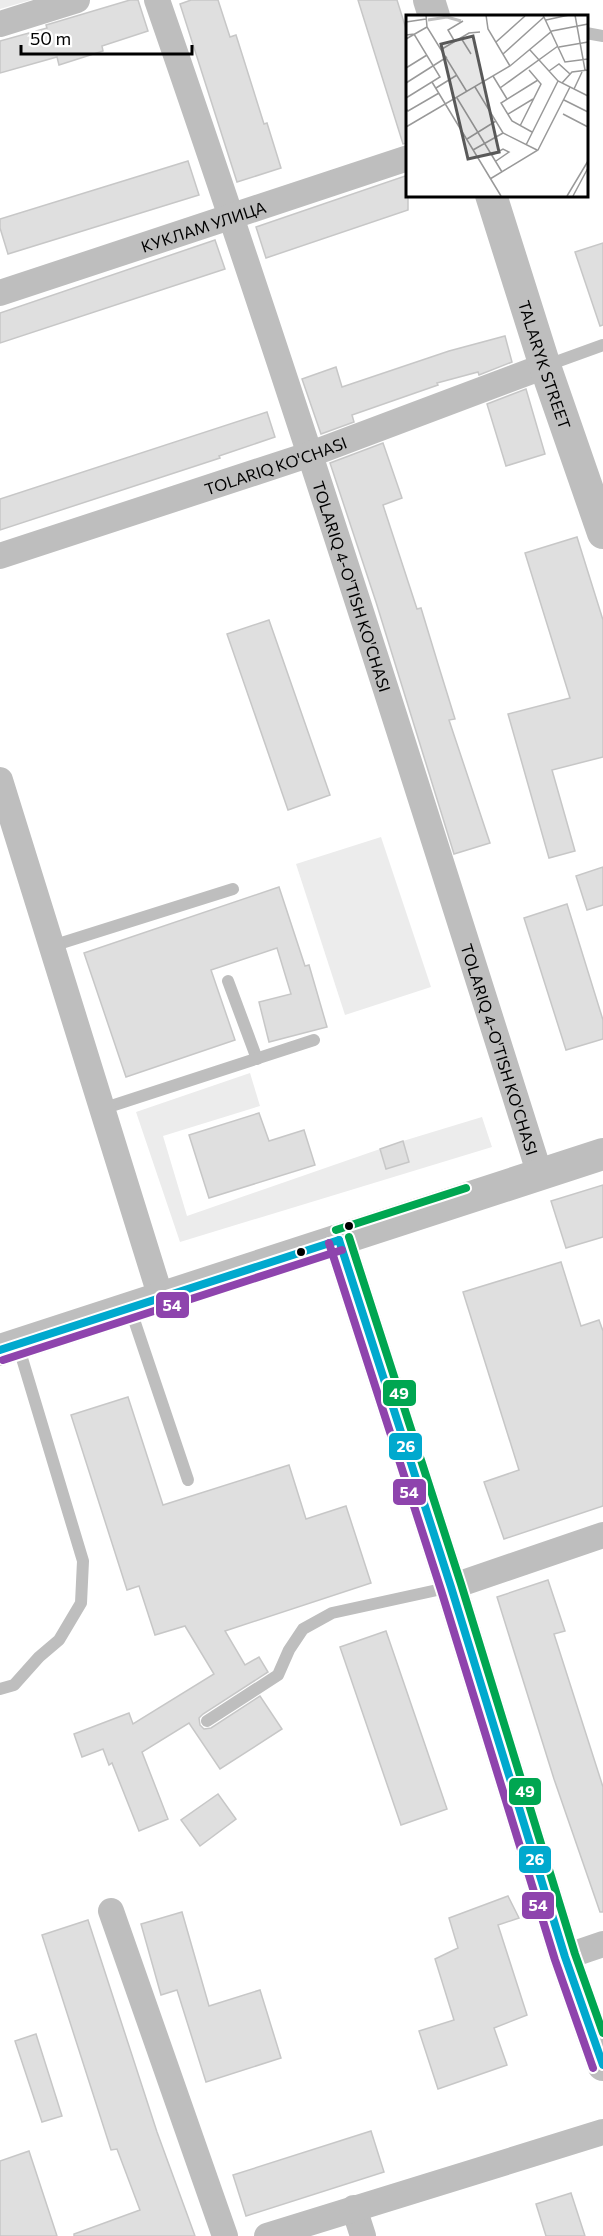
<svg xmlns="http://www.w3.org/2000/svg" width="603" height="2236" viewBox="0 0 603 2236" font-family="Commissioner,sans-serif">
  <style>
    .green { fill: #ececec }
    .building { fill: #dfdfdf; stroke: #c7c7c7; stroke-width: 1.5 }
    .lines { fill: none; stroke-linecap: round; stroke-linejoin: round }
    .service { stroke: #bebebe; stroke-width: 12 }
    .minor { stroke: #bebebe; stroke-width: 26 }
    .tertiary { stroke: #bebebe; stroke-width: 32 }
    .bus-1-casing { stroke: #fff; stroke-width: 12 }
    .bus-2-casing { stroke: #fff; stroke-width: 12 }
    .bus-3-casing { stroke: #fff; stroke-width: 12 }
    .bus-1 { stroke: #00a9ce; stroke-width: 8 }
    .bus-2 { stroke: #8e44ad; stroke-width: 8 }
    .bus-3 { stroke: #00a651; stroke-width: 8 }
    .bus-dot { fill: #000; stroke: #fff; stroke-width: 2 }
    .labels { text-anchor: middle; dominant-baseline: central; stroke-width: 6; stroke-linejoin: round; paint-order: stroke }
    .street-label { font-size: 16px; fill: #000; stroke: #fff }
    .inset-river { fill: none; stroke: #bfbfbf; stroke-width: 3 }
    .inset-road { fill: none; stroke: #999; stroke-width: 1.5 }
    .view { fill: #595959; fill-opacity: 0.15; stroke: #595959; stroke-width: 3 }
    .inset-edge { fill: none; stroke: #000; stroke-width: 3 }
    .line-badge { stroke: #fff; stroke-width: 2 }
    .badge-label { font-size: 16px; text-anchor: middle; font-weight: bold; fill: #fff }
  </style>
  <rect width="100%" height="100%" fill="#fff"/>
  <g class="green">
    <path d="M0 0H31L0 9Z"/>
    <path d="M381 837 431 987 345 1015 296 864Z"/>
    <path d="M250 1073 260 1106 163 1136 187 1216 380 1149 386 1169 409 1162 403 1141 482 1117 492 1147 180 1242 136 1112Z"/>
  </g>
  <g class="building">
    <path d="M130 0H138L148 31 102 46 103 51 59 65 57 57 0 73V41L47 28 46 25Z"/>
    <path d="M191 0H218L230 37 236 35 264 124 267 123 281 168 237 182 180 4Z"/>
    <path d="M358 0H397L408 35V143L403 144Z"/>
    <path d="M188 161 199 195 8 254 0 228V219Z"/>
    <path d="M408 175V210L266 258 256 227Z"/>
    <path d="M215 240 225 269 0 343V313Z"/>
    <path d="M603 243V325L600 326 575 252Z"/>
    <path d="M505 336 512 362 479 375 478 372 437 383 438 385 352 415 354 422 321 434 302 379 336 367 342 387 449 351Z"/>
    <path d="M526 389 545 454 506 466 487 404Z"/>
    <path d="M267 412 275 437 219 456 220 458 0 530V499Z"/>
    <path d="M383 443 402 498 383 505 417 609 421 608 438 664 455 719 449 720 490 843 454 854 376 602 330 463Z"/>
    <path d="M577 537 603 620V757L552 770 575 851 549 858 508 714 570 698 525 553Z"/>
    <path d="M269 620 330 795 288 810 227 634Z"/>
    <path d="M603 867V905L587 910 576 876Z"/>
    <path d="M279 887 305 966 309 965 327 1027 269 1042 259 1002 291 994 277 948 211 970 235 1040 126 1077 84 953Z"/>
    <path d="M567 904 603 1020V1039L566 1050 524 918Z"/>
    <path d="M259 1113 269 1141 304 1130 315 1165 209 1198 189 1135Z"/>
    <path d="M403 1141 409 1162 386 1169 380 1149Z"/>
    <path d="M603 1185V1237L566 1248 551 1201Z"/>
    <path d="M561 1262 581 1326 599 1320 603 1331V1506L504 1539 484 1482 519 1470 463 1292Z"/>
    <path d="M128 1397 163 1505 289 1465 306 1519 346 1506 371 1583 225 1631 245 1665 259 1657 268 1672 203 1714 199 1718 200 1725 204 1729 211 1728 260 1696 282 1729 220 1769 189 1723 142 1752 168 1819 139 1831 112 1763 109 1765 103 1749 82 1757 74 1734 129 1713 133 1724 214 1674 185 1626 155 1635 139 1586 127 1590 71 1415Z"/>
    <path d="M548 1580 565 1631 554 1634 603 1787V1912H600L554 1779 497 1597Z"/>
    <path d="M386 1631 447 1809 401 1825 340 1647Z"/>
    <path d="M218 1794 236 1819 200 1846 181 1820Z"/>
    <path d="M508 1896 519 1918 498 1925 527 2015 494 2028 507 2065 438 2089 419 2031 454 2020 435 1959 458 1948 449 1918Z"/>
    <path d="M182 1912 209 2006 260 1990 281 2058 206 2082 177 1990 161 1995 141 1924Z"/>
    <path d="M88 1920 157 2132 195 2236H74V2234L140 2210 117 2149 111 2150 42 1935Z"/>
    <path d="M36 2034 62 2116 42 2122 15 2041Z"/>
    <path d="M371 2131 384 2172 246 2216 233 2175Z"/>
    <path d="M29 2151 57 2236H0V2161Z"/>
    <path d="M571 2193 585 2236H546L536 2204Z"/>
  </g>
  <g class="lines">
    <g class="service">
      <path d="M586 33 603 36"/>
      <path d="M545 366 603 345"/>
      <path d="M52 946 233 889"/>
      <path d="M228 981 257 1059"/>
      <path d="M102 1109 314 1040"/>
      <path d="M130 1308 188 1480"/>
      <path d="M0 1689 14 1685 39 1657 59 1640 81 1603 83 1561 18 1345"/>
      <path d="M207 1721 278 1675 289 1650 303 1629 332 1613 451 1587"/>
    </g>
    <g class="minor">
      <path id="s1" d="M157 0C292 389 416 782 540 1175"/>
      <path d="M0 24 77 0"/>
      <path id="s2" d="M0 293 408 158"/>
      <path id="s3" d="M0 556 311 454 545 366"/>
      <path d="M0 780 161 1298"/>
      <path d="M451 1587 603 1535"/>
      <path d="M111 1911 225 2236"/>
      <path d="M565 1957 603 1944"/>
      <path d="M354 2208 363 2236"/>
      <path d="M267 2236 603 2132"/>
    </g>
    <g class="tertiary">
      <path d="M429 0 434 16"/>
      <path id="s4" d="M491 195 545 366 603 533"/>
      <path d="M339 1240 451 1587 565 1957 603 2065"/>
      <path d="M0 1350 603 1154"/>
    </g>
    <defs>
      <g id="bus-1">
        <path d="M339 1240 451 1587 565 1957 603 2065"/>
        <path d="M0 1350 339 1240"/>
      </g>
      <g id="bus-2">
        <path d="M329 1243 441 1590 555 1960 593 2068"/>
        <path d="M3 1360 342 1250"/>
      </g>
      <g id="bus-3">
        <path d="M336 1230 466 1188"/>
        <path d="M349 1237 461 1584 575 1954 603 2033"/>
      </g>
    </defs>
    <use href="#bus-1" class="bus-1-casing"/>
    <use href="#bus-2" class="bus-2-casing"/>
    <use href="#bus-3" class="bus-3-casing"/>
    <use href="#bus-1" class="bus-1"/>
    <use href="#bus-2" class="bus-2"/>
    <use href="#bus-3" class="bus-3"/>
  </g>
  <g class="bus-dot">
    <circle cx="349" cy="1226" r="5"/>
    <circle cx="301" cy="1252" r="5"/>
  </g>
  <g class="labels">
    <g class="street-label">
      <text stroke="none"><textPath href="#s2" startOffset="214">КУКЛАМ УЛИЦА</textPath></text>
      <text stroke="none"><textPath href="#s4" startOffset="178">TALARYK STREET</textPath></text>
      <text stroke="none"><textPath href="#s3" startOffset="290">TOLARIQ KO'CHASI</textPath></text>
      <text stroke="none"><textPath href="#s1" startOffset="618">TOLARIQ 4-O'TISH KO'CHASI</textPath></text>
      <text stroke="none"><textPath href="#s1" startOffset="1104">TOLARIQ 4-O'TISH KO'CHASI</textPath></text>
    </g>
  </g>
  <g transform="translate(406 15)">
    <rect width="182" height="182" fill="#fff"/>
    <path class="inset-river" d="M22 5 41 2 55 6"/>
    <path class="inset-road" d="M20 0 21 12 61 77M80 0 82 14 104 51M137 0 159 47 182 44M169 0 179 55M140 5 163 0M0 7 20 4M0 20 8 19 34 62 0 83M55 23 65 39M0 24 21 12M49 27 42 15 57 6M90 27 119 1M153 32 182 27M36 34 63 18 74 17M124 35 152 66 182 81M97 39 138 2M0 53 21 40M143 56 153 49 164 59M87 61 101 84M26 67 95 181M0 68 41 42M156 68 166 57 182 55M69 72 97 118 131 135M30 73 51 60M94 73 152 31M168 74 176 57M51 83 96 157M158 85 182 97M0 94 2 96 33 78M102 99 127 84M157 99 182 112M114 111 135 69 123 55M0 112 104 51 146 16 182 9M126 117 106 106 95 88 132 65M61 124 90 106M120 130 152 66M67 135 97 118M86 140 97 134 103 137 90 146M84 164 132 135 164 72M161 181 182 146M167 181 182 153"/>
    <path class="view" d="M67 21 93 137 62 144 35 29Z"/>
    <rect width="182" height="182" class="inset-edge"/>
  </g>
  <g class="line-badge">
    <rect x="155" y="1291" width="35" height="28" rx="6" fill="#8e44ad"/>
    <rect x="382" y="1379" width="35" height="28" rx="6" fill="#00a651"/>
    <rect x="388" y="1432" width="35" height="29" rx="6" fill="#00a9ce"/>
    <rect x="392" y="1478" width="35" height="28" rx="6" fill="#8e44ad"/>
    <rect x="508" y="1777" width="34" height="29" rx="6" fill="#00a651"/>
    <rect x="518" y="1845" width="34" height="29" rx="6" fill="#00a9ce"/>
    <rect x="521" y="1891" width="34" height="29" rx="6" fill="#8e44ad"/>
  </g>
  <g class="badge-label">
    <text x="172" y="1311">54</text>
    <text x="399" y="1399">49</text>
    <text x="406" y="1452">26</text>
    <text x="409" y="1498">54</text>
    <text x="525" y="1797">49</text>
    <text x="535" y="1865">26</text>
    <text x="538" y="1911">54</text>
  </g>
  <path d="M21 45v9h171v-9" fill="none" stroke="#000000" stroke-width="3"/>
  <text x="30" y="45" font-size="18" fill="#000000" stroke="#ffffff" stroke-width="4.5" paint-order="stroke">50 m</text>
</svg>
